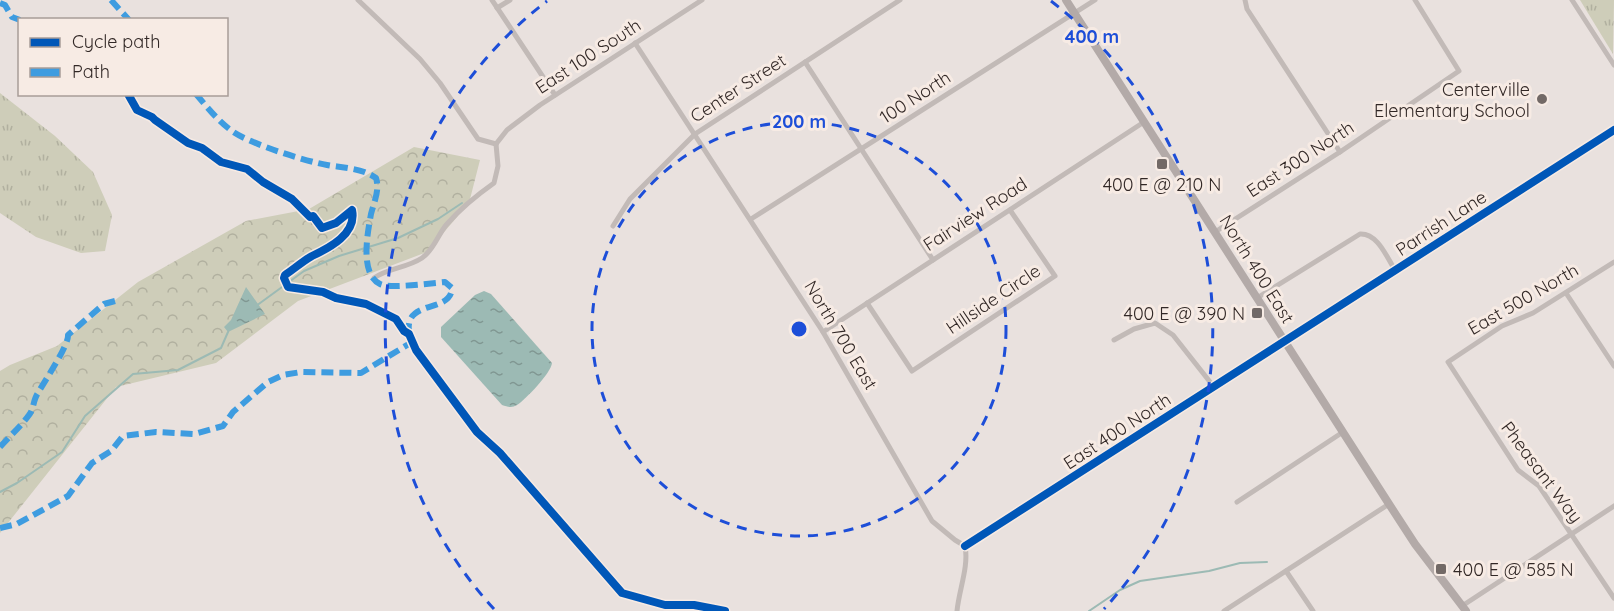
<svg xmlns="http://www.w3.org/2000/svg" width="1614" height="611" viewBox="0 0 1614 611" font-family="Quicksand,sans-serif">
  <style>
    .grass { fill: url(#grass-tufts) }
    .forest { fill: url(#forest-crowns) }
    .water { fill: url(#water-ripples) }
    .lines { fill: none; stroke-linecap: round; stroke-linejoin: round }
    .stream { stroke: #9cbab4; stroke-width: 2 }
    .street { stroke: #c2bab7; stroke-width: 5 }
    .secondary { stroke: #b3aaa8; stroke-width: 8 }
    .quiet { stroke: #3e9ce0; stroke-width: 6; stroke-dasharray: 12 6; stroke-linecap: butt }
    .cycleway-casing { stroke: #f7ebe4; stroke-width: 11 }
    .cycleway { stroke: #0057b8; stroke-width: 8 }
    .ring { fill: none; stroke: #1d4ed8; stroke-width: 3; stroke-dasharray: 10 8 }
    .poi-dot { fill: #726966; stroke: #f7ebe4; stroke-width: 2 }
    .labels { text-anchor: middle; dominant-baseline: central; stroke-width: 6; stroke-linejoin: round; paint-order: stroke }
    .street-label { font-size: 18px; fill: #322826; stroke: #f7ebe4 }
    .poi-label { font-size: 18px; fill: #322826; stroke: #f7ebe4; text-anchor: end }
    .centre { fill: #1d4ed8; stroke: #f7ebe4; stroke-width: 3 }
    .ring-label { font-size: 18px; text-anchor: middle; font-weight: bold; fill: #1d4ed8; stroke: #f7ebe4; stroke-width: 6; stroke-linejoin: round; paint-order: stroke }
  </style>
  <defs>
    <pattern id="grass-tufts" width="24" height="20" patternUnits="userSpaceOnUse" patternTransform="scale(1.5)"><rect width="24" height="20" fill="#cecdb9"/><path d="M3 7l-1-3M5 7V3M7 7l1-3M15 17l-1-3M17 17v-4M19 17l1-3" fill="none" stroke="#b1b09f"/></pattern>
    <pattern id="forest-crowns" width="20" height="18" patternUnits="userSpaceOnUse" patternTransform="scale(1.5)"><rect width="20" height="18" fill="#cecdb9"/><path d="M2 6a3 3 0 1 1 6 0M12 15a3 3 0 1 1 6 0" fill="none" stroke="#b1b09f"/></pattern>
    <pattern id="water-ripples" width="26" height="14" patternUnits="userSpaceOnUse" patternTransform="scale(1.5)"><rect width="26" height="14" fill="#9cbab4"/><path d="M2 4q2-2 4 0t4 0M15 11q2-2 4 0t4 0" fill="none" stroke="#809792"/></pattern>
  </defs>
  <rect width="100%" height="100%" fill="#e9e1de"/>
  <g class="grass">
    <path d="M1580 0H1614L1613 54Z"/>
    <path d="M0 93 55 136 93 172 112 215 105 251 81 253 36 237 0 213Z"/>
  </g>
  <path class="forest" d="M414 147 480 160 469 203 427 252 298 301 216 363 116 387 0 533V371L10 365 57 346 138 282 246 221 309 209Z"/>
  <g class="water">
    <path d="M246 287 265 314 228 332 224 327 231 320Z"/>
    <path d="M484 291 491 294 552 363C551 373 526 399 517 405 512 408 508 407 502 405L441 337V327L475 295Z"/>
  </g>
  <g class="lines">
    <g class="stream">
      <path d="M256 306 304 271 339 256 398 238 438 219 462 203"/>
      <path d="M0 492 17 483 62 452 85 416 133 374 178 370 221 348 228 332"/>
      <path d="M1089 611 1120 590 1140 581 1209 571 1240 563 1267 562"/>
    </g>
    <g class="street">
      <path d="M358 0 420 59 440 83 478 139 496 144"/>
      <path d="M492 0 555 95"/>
      <path d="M1245 0 1247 9 1340 152"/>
      <path d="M1572 0 1614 65"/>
      <path d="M497 8 510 0"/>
      <path d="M635 43 823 332 932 521 955 540 965 546"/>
      <path d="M805 62 933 260"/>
      <path d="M496 144 507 130 540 105 702 0"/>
      <path d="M751 219 1095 0"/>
      <path d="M613 226 630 199 695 134 900 0"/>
      <path d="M1215 232 1340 152 1459 71 1415 0"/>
      <path d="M1614 262 1533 313 1502 326 1448 362 1518 470 1539 486 1614 598"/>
      <path d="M374 278C388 268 407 268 422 258 434 250 438 234 447 224 461 208 477 195 494 183L498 166 496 144"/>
      <path d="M1566 293 1614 366"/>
      <path d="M1257 298 1360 234C1378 233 1387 258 1395 270"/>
      <path d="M867 303 912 371 1055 276 1010 210"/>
      <path d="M823 332 1144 122"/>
      <path d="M1114 340 1134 329 1155 323 1173 335 1214 387"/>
      <path d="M1237 502 1343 432"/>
      <path d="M965 546 1284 341"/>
      <path d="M1286 571 1313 611"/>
      <path d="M1462 606 1614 506"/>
      <path d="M957 611C959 590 969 566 965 546"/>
      <path d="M1224 611 1389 504"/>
    </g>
    <g class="secondary">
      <path d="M1066 0 1389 504 1415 544 1466 611"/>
      <path d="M1284 341 1614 130"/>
    </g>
    <g class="quiet">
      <path d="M111 0 129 20"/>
      <path d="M0 3 5 5 12 17 20 20"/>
      <path d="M196 94C207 107 218 121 232 131 250 144 305 161 327 165 344 168 362 168 376 178 380 190 374 202 371 214 368 231 359 274 380 284 390 289 432 283 445 282L452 288C451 315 400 297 410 337"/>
      <path d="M0 447C10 436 21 426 29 415 34 409 33 400 38 393 44 382 69 345 68 335L104 304 115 301"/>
      <path d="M0 528 17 524 68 496 92 463 111 451 123 436 156 432 194 434 223 426 233 412 268 382 283 375 301 372 361 373 412 342"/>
    </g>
    <defs>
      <g id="cycleway">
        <path d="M128 94 137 110 152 117 155 120 188 143 202 148 221 162 247 169 263 182 292 199 310 217 313 216 322 228 336 223 352 210C357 234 329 248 312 256 303 261 294 269 285 275L284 278 288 287 323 292 336 298 366 304 396 319 404 331 409 334 416 350 477 432 500 453 622 593 665 605H694L725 611"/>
        <path d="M965 546 1614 130"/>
      </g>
    </defs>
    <use href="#cycleway" class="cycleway-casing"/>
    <use href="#cycleway" class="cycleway"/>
  </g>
  <g class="ring">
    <circle cx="799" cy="329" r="207"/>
    <path d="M494 609A414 414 0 0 1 547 1M1051 1A414 414 0 0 1 1104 609"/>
  </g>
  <g class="poi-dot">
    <circle cx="1542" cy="99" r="6"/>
    <rect x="1156" y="158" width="12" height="12" rx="3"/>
    <rect x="1251" y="307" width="12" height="12" rx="3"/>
    <rect x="1435" y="563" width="12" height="12" rx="3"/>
  </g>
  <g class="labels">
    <g class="street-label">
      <text transform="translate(588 56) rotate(-33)">East 100 South</text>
      <text transform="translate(738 88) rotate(-33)">Center Street</text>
      <text transform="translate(915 97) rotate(-33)">100 North</text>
      <text transform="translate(1300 159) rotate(-33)">East 300 North</text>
      <text transform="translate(975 214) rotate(-33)">Fairview Road</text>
      <text transform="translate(1441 223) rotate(-33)">Parrish Lane</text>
      <text transform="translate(1257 269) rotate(58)">North 400 East</text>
      <text transform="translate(993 299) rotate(-34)">Hillside Circle</text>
      <text transform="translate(1523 299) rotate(-30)">East 500 North</text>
      <text transform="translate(841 335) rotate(59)">North 700 East</text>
      <text transform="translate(1117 431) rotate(-33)">East 400 North</text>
      <text transform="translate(1542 472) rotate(53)">Pheasant Way</text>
    </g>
    <g class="poi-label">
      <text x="1530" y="89">Centerville<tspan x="1530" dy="21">Elementary School</tspan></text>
      <text x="1162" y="184" text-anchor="middle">400 E @ 210 N</text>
      <text x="1245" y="313">400 E @ 390 N</text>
      <text x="1453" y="569" text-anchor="start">400 E @ 585 N</text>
    </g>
  </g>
  <circle cx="799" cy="329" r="9" class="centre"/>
  <g class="ring-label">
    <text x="1092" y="43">400 m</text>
    <text x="799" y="128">200 m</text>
  </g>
  <rect x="18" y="18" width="210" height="78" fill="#f7ebe4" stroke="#a89d98" stroke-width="1.5"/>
  <rect x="30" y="38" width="30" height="9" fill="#0057b8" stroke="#a89d98" stroke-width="1.5"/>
  <text x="72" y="48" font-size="18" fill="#322826">Cycle path</text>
  <rect x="30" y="68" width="30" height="9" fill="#3e9ce0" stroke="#a89d98" stroke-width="1.5"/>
  <text x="72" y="78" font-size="18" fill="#322826">Path</text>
</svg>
